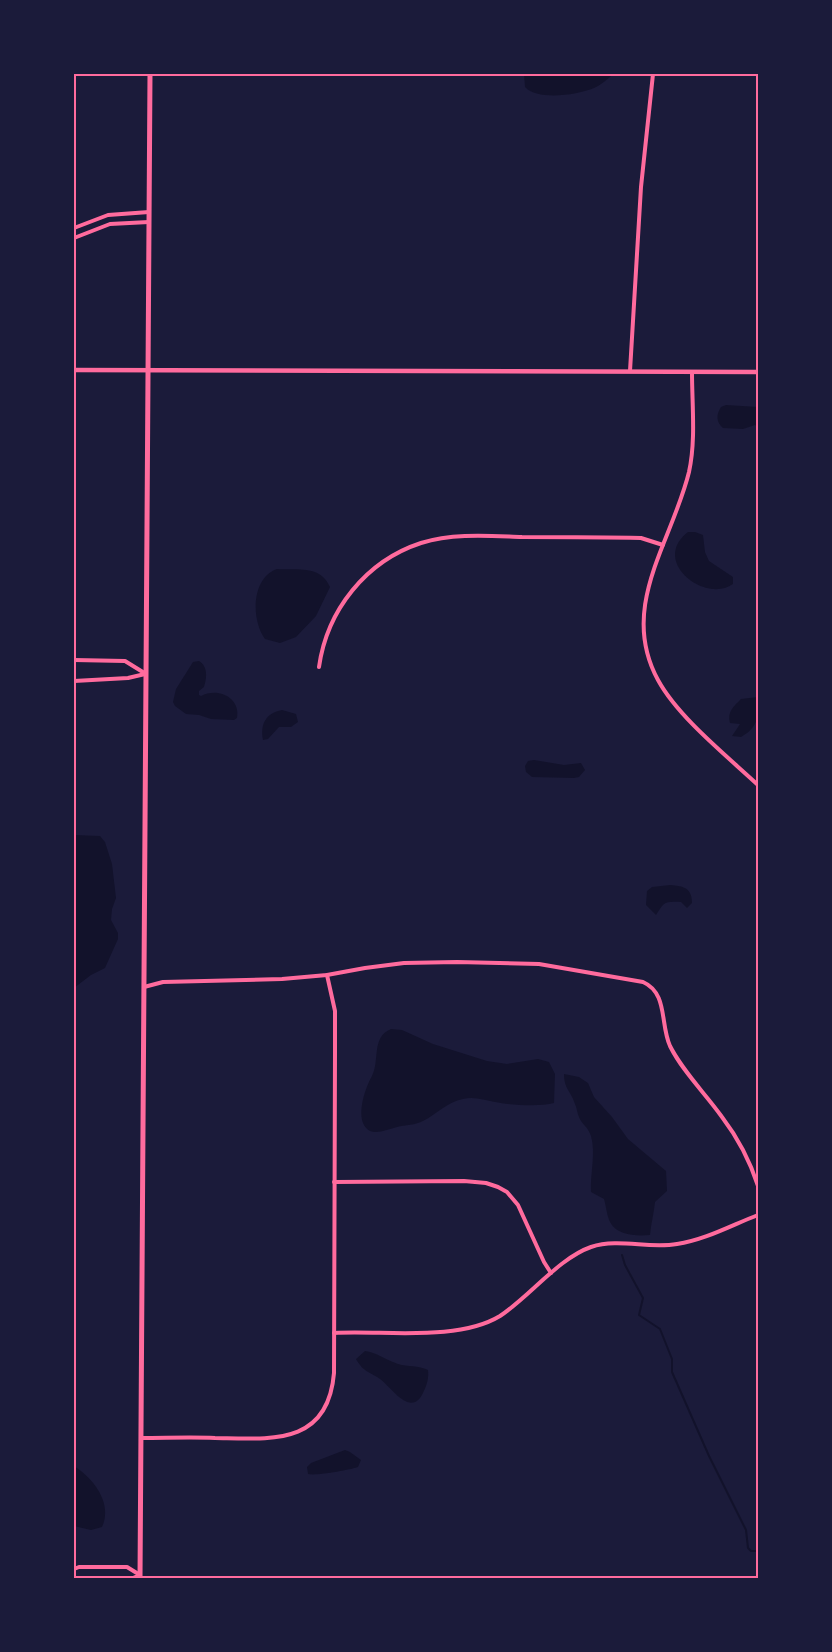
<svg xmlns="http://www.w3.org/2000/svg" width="832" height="1652" viewBox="0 0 832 1652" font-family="Figtree,sans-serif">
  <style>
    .water { fill: #12122b }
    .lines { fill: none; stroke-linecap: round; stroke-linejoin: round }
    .stream { stroke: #12122b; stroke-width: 2 }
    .minor { stroke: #ff6b9d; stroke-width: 4 }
    .tertiary { stroke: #ff6b9d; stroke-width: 4.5 }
    .secondary { stroke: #ff6b9d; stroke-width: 5 }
    .neatline { fill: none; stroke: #ff6b9d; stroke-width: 2 }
  </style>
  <rect width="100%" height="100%" fill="#1b1b3a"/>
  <g class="water">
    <path d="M524 74H613C608 79 601 85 594 88 577 95 538 101 525 87Z"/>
    <path d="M726 405 758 407V427L755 425 743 429 723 428C716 422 716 415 721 407Z"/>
    <path d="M688 532H695L703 535 705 552 709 561 733 577V584C705 604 650 561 688 532Z"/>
    <path d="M277 569C297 570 321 565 330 587L316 616 296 637 280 643 265 639C251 620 251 578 277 569Z"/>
    <path d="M199 661C208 666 207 678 204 687L199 691V695L201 696C217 687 241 697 237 718L234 720 211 719 199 715 186 714 175 706 173 702 176 689 193 662Z"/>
    <path d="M758 697C759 715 759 727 741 737L732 736 740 724 730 723C727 712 733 707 741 699Z"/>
    <path d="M282 710 296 714 298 722 291 727H279L268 739 263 740C260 724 266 713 282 710Z"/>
    <path d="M534 760 564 765 581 763 585 770 579 777 574 778 532 777 526 772 525 766 528 761Z"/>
    <path d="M74 835 100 836 105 842 112 864 116 898 112 909 111 920 118 933V939L105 968 91 975 74 988Z"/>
    <path d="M670 885C684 886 692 888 692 903L687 908 681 902C665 901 664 902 656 915L646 905 647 891 652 887Z"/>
    <path d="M391 1029 402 1030 433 1044 487 1061 507 1064 538 1059 549 1062 555 1074 554 1103C539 1107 510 1105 495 1102 484 1100 474 1096 463 1099 447 1102 437 1114 423 1121 416 1125 405 1125 397 1127 389 1129 378 1134 370 1131 353 1122 365 1088 372 1076 380 1061 371 1037 391 1029Z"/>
    <path d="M564 1074 579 1077 588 1083 594 1097 612 1117 628 1139 666 1171 667 1191 655 1202C654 1213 651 1223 650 1235 637 1236 617 1236 610 1222 607 1216 606 1206 604 1199L591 1192C590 1173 596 1154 591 1136 587 1125 582 1125 579 1117 577 1113 577 1108 575 1104 571 1091 564 1089 564 1074Z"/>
    <path d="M365 1351C376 1352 386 1360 398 1364 408 1367 418 1365 428 1370 429 1378 427 1385 423 1393 411 1418 392 1388 380 1379 369 1371 364 1373 356 1359Z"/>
    <path d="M345 1450 350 1452 361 1460 358 1467C349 1470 316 1476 308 1474L307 1467 311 1463Z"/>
    <path d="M74 1466C93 1478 113 1503 102 1527L91 1530 74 1526Z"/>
  </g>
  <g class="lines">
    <path class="stream" d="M622 1255 625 1265 643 1298 639 1315 660 1329 672 1359V1372L709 1456 746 1530 748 1548 751 1551H758"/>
    <g class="minor">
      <path d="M74 228 108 215 149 212"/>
      <path d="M74 238 110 224 149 222"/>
      <path d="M630 371 641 187 653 74"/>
      <path d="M692 372C692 405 696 440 689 472 672 542 618 607 658 680 678 717 727 756 758 785"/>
      <path d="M74 660 125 661 146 674"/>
      <path d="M319 667C327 610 366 561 421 543 454 533 489 536 522 537 561 537 601 537 641 538L663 545"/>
      <path d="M74 681 128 678 145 674"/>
      <path d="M144 987 163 982 282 979 327 975 365 968 404 963 457 962 539 964 643 982C668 993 660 1024 670 1046 683 1072 705 1093 722 1117 738 1138 750 1161 758 1186"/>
      <path d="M334 1182 464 1181 486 1183 498 1187 507 1192 518 1205 544 1262 551 1273"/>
      <path d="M334 1333C383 1330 457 1342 500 1316 529 1297 559 1258 591 1247 619 1238 648 1249 677 1244 705 1240 732 1225 758 1215"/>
      <path d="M141 1438C166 1438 191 1437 215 1438 271 1439 328 1446 334 1373L335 1052V1011L327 975"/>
      <path d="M74 1569 79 1567H127L140 1575 133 1578"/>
    </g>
    <path class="tertiary" d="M74 370 758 372"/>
    <path class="secondary" d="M140 1578 150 74"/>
  </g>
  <rect width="832" height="1652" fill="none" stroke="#1b1b3a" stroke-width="150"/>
  <rect x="75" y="75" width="682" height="1502" class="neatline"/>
</svg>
